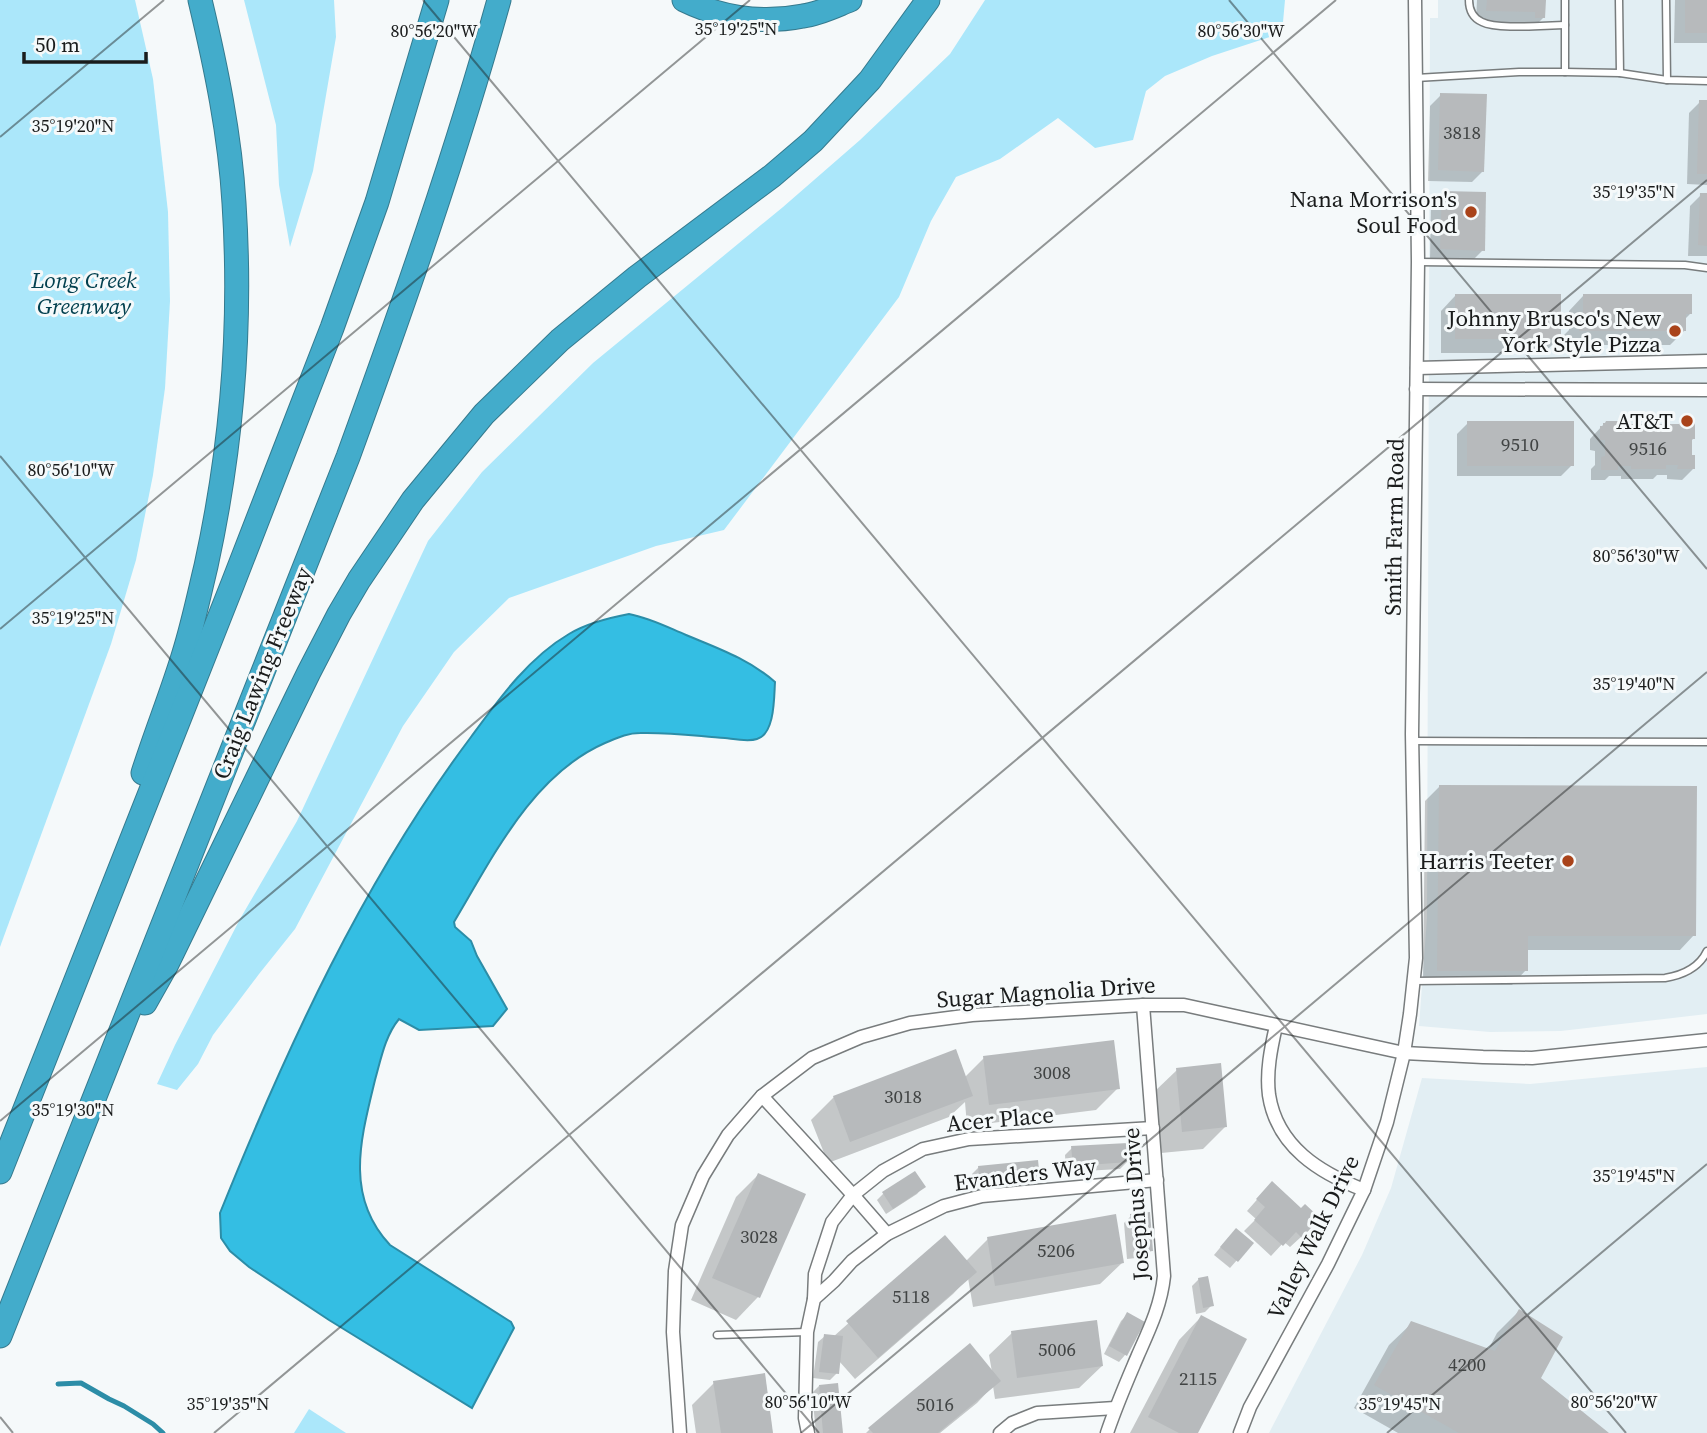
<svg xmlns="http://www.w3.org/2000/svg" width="1707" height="1433" viewBox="0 0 1707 1433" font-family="'Source Serif 4',serif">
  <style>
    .built { fill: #e2eef3 }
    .green { fill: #abe7fa }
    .water { fill: #34bee3; stroke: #2c8da7; stroke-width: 2 }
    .shadow { fill: #0003 }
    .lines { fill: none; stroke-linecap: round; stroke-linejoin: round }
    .stream { stroke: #2c8da7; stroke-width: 5 }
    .building { fill: #b7babc }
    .service-casing { stroke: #787c7d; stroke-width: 9 }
    .minor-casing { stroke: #787c7d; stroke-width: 15 }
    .motorway-casing { stroke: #357a8e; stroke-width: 25 }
    .service { stroke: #fff; stroke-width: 6 }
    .minor { stroke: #fff; stroke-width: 12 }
    .motorway { stroke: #43accb; stroke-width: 23 }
    .ticks { fill: none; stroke: #1a1c1c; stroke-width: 2; stroke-opacity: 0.45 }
    .poi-dot { fill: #a9431a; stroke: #f5f9fa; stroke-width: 2.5 }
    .labels { text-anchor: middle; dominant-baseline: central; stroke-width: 6; stroke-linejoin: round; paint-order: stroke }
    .number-label { font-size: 19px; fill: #414444 }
    .poi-label { font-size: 23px; fill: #1a1c1c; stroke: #f5f9fa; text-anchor: end }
    .park-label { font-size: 23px; font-style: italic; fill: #02404f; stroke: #f5f9fa }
    .street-label { font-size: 23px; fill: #1a1c1c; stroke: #f5f9fa }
    .ticks-label { font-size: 18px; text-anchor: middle; fill: #1a1c1c; stroke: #f5f9fa; stroke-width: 6; stroke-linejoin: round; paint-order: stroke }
  </style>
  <rect width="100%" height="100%" fill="#f5f9fa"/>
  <g class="built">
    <path d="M1438 0H1707V1014L1561 1031 1490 1032 1419 1026 1427 918 1430 18H1438Z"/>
    <path d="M1707 1067V1433H1269L1362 1255 1391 1188 1422 1078 1530 1084Z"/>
  </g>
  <g class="green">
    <path d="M0 0H135L153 79 168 212 170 301 165 388 153 475 136 560 111 644 0 947Z"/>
    <path d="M244 0H334L336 37 313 171 290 247 279 185 276 125Z"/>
    <path d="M985 0H1285L1282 33 1212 56 1165 76 1146 91 1133 140 1095 148 1058 118 1000 159 956 177 931 221 899 297 724 530 656 546 509 598 454 652 403 726 295 929 259 974 213 1035 198 1064 177 1090 157 1084 175 1045 240 919 297 821 428 541 482 472 593 363 783 207 860 140 950 54Z"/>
    <path d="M309 1409 346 1433H294Z"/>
  </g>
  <path class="water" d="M629 614C650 618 667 627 686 635 717 648 749 659 775 682 774 697 775 734 757 739 748 742 734 739 725 738 697 736 669 732 640 733 627 733 617 738 605 743 532 775 493 857 454 922L455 927 471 941 477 956 507 1009 493 1026 419 1030 399 1019C385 1036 381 1059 375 1080 361 1138 344 1196 390 1245L511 1322 514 1328 472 1408 329 1320 249 1267 230 1251 221 1238 220 1213C287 1047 363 881 471 737 499 699 528 658 569 634 587 623 608 618 629 614Z"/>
  <g class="shadow">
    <path d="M1477 0H1544V17L1533 28H1525V23L1476 21Z"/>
    <path d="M1675 0H1707V43H1674Z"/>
    <path d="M1441 95 1483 171 1472 182 1428 181 1430 106Z"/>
    <path d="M1700 102H1707V185L1687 184 1689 113Z"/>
    <path d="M1442 193 1483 250 1472 261 1430 260 1431 204Z"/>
    <path d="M1701 195H1707V256H1688L1690 206Z"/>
    <path d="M1455 296 1559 338 1544 353H1441V311Z"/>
    <path d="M1583 296 1690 314 1685 319V330L1670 345H1565L1564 335 1569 330V311Z"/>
    <path d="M1468 423 1572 465 1561 476H1457V434Z"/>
    <path d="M1680 423 1693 439 1690 442 1693 469 1682 480 1667 479V475H1657L1653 479H1621V476H1609L1605 480H1591V469L1595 465V451L1590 450V439L1603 425 1677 426Z"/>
    <path d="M1440 786 1694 935 1680 950H1527L1526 970 1512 985H1423L1425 801Z"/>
    <path d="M984 1058 1118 1088 1096 1110 967 1126 965 1102 949 1117 828 1163 811 1120 834 1097 965 1077Z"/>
    <path d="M1177 1070 1225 1127 1203 1149 1161 1153 1154 1092Z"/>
    <path d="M1072 1148 1127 1162 1120 1169 1066 1172 1065 1155Z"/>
    <path d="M979 1167 1038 1179 1031 1186 974 1191 972 1174Z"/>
    <path d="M758 1175 804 1195 758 1297 736 1320 691 1300 736 1197Z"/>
    <path d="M923 1187 917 1194 886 1214 877 1200 883 1194Z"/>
    <path d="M1262 1194 1301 1210V1237L1290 1247 1284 1242 1271 1256 1244 1231 1256 1219 1247 1211Z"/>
    <path d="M1131 1216 1152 1250 1145 1257 1127 1259 1124 1223Z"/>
    <path d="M945 1237 966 1261 988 1239 1123 1262 1100 1284 973 1307 968 1278 953 1294 855 1379 839 1361 837 1373 830 1380 813 1378 818 1342 825 1336 833 1337Z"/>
    <path d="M1229 1237 1252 1243 1230 1268 1214 1255Z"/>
    <path d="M1199 1279 1212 1305 1205 1312 1196 1314 1192 1286Z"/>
    <path d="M1519 1311 1538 1378 1606 1433H1398L1354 1408 1389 1345 1412 1323 1488 1350 1497 1333Z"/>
    <path d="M1128 1314 1125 1355 1119 1362 1104 1354 1121 1321Z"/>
    <path d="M1201 1317 1196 1433H1130L1179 1340Z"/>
    <path d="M1012 1333 1102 1366 1079 1388 995 1399 993 1386 977 1403 940 1433H866L870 1429 992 1372 989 1355Z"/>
    <path d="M714 1383 772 1433H696L692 1405Z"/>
    <path d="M819 1386 841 1433H816L812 1393Z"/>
  </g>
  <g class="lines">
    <path class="stream" d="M58 1384 81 1383 109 1399 124 1406 153 1424 163 1433"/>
  </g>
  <g class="building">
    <path d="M1487 0H1546L1545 18H1535V12L1486 11Z"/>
    <rect x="1685" y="0" width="22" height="33"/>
    <path d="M1440 93 1487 94 1484 172 1438 170Z"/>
    <path d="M1699 100H1707V174H1697Z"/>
    <path d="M1442 191 1486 192 1485 251 1440 249Z"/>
    <path d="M1700 193H1707V246L1698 245Z"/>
    <rect x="1455" y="294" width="106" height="45"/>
    <path d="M1583 294H1692V314H1686V331H1579V318H1583Z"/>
    <rect x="1467" y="421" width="107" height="45"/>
    <path d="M1606 421H1618V424H1679V421H1695V439H1692V455H1695V469H1677L1678 465H1666V469H1631V466H1618V470H1601V457L1605 456V440H1600V426H1603V423H1605Z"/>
    <path d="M1439 785 1697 786 1696 936H1528V971H1437Z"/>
    <path d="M1114 1040 1120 1089 989 1105 983 1056Z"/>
    <path d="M956 1049 973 1096 850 1142 833 1096Z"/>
    <path d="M1221 1063 1227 1127 1182 1132 1176 1068Z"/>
    <path d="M1128 1143 1129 1162 1073 1166 1071 1146Z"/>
    <path d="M1038 1160 1040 1179 980 1185 978 1166Z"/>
    <path d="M915 1171 926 1187 893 1209 882 1192Z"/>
    <path d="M758 1173 806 1194 760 1298 712 1278Z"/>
    <path d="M1272 1181 1301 1208 1305 1204 1320 1218 1302 1238 1296 1232 1283 1246 1254 1220 1265 1207 1256 1199Z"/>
    <path d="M1150 1212 1153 1251 1134 1253 1130 1214Z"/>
    <path d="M1116 1214 1124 1263 995 1286 987 1237Z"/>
    <path d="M1236 1228 1254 1243 1238 1262 1220 1247Z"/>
    <path d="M945 1235 977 1272 878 1358 846 1321Z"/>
    <path d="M1208 1276 1214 1306 1203 1308 1198 1278Z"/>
    <path d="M1519 1309 1563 1337 1541 1378 1609 1433H1459L1374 1385 1411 1321 1495 1351Z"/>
    <path d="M1127 1312 1145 1322 1127 1356 1109 1346Z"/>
    <path d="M1201 1315 1247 1339 1198 1433H1179L1148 1417Z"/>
    <path d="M1097 1320 1103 1366 1017 1378 1011 1331Z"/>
    <path d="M824 1334 843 1336 839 1374 819 1372Z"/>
    <path d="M970 1343 1001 1381 938 1433H873L868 1428Z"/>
    <path d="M765 1373 773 1433H721L713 1381Z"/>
    <path d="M838 1383 843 1433H823L819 1385Z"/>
  </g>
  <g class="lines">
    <defs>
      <g id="service">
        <path d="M1469 0C1469 10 1473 18 1482 22 1498 30 1545 25 1565 25"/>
        <path d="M1565 0V72"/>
        <path d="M1619 0 1620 73"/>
        <path d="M1666 0 1667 80"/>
        <path d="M1416 78 1519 72H1565L1620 73 1667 80 1707 81"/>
        <path d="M1418 262 1685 265 1707 268"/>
        <path d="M1412 741 1707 742"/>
        <path d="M1414 981 1665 978C1683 975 1699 968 1707 951"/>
        <path d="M717 1335 807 1332"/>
      </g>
      <g id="minor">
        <path d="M1417 368 1707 361"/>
        <path d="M1416 389 1707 390"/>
        <path d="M1276 1026C1271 1048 1266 1072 1269 1095 1277 1147 1320 1173 1364 1190"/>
        <path d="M762 1096 853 1195 887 1234"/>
        <path d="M814 1299 815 1274 832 1222 853 1195 883 1171 923 1149 969 1139 1153 1128"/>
        <path d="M680 1433 673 1332 675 1271 682 1225 703 1176 728 1135 762 1096 812 1058 861 1037 910 1023 972 1015 1143 1005H1184L1404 1053 1483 1057 1532 1058 1707 1040"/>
        <path d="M808 1433 805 1418 807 1332 814 1299 834 1281 852 1261 887 1234 944 1206 982 1196 1157 1180"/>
        <path d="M1000 1433 1012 1423 1037 1413 1115 1408"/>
        <path d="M1107 1433C1116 1406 1127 1381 1138 1355 1150 1328 1161 1305 1164 1276L1143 1005"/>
        <path d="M1240 1433 1250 1407 1328 1264 1364 1190 1387 1122 1404 1053 1410 1014 1416 958 1412 734 1418 262 1415 0"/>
      </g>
      <g id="motorway">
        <path d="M684 0C721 18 762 24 803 16 819 14 835 6 850 0"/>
        <path d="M143 773C156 732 172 693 184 653 193 624 199 595 206 566 232 447 242 325 234 203 230 135 216 67 200 0"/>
        <path d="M145 1003 167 964 309 672 339 614 359 580 413 500 484 414 560 340 637 277 772 176 813 141 870 80 928 0"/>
        <path d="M0 1172 233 583 332 328 377 202 437 0"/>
        <path d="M0 1336 348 457C403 306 456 155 499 0"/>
      </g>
    </defs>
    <use href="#service" class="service-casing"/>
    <use href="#minor" class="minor-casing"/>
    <use href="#motorway" class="motorway-casing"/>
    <use href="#service" class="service"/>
    <use href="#minor" class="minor"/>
    <use href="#motorway" class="motorway"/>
  </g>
  <path class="ticks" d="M423 0 1626 1433M1229 0 1707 569M0 137 164 0M0 456 819 1433M0 629 750 0M0 1121 1336 0M0 1417 13 1433M214 1433 1707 180M801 1433 1707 672M1387 1433 1707 1164"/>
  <g class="poi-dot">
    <circle cx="1471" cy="212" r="7"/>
    <circle cx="1675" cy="331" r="7"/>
    <circle cx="1687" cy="421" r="7"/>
    <circle cx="1568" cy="861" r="7"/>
  </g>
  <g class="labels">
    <g class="number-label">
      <text x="1462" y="132">3818</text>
      <text x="1520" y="444">9510</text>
      <text x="1648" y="448">9516</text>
      <text x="1052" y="1072">3008</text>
      <text x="903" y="1096">3018</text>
      <text x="759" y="1236">3028</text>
      <text x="1056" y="1250">5206</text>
      <text x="911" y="1296">5118</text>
      <text x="1057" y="1349">5006</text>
      <text x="1467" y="1364">4200</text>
      <text x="1198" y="1378">2115</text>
      <text x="935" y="1404">5016</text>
    </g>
    <g class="poi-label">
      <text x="1457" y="199">Nana Morrison's<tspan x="1457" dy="26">Soul Food</tspan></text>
      <text x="1661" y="318">Johnny Brusco's New<tspan x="1661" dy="26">York Style Pizza</tspan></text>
      <text x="1673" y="421">AT&amp;T</text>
      <text x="1554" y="861">Harris Teeter</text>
    </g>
    <g class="park-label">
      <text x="84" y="280">Long Creek<tspan x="84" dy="26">Greenway</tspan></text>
    </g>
    <g class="street-label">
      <text transform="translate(1394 527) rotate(-89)">Smith Farm Road</text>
      <text transform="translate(262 673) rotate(-68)">Craig Lawing Freeway</text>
      <text transform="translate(1046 992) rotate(-4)">Sugar Magnolia Drive</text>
      <text transform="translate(1000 1119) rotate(-5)">Acer Place</text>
      <text transform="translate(1025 1174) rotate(-7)">Evanders Way</text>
      <text transform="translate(1136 1204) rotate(-94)">Josephus Drive</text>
      <text transform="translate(1313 1237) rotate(-64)">Valley Walk Drive</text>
    </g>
  </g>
  <g class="ticks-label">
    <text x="736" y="35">35°19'25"N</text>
    <text x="434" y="37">80°56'20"W</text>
    <text x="1241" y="37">80°56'30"W</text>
    <text x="73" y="132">35°19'20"N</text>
    <text x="1634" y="198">35°19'35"N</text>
    <text x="71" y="476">80°56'10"W</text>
    <text x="1636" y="562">80°56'30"W</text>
    <text x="73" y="624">35°19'25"N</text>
    <text x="1634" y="690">35°19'40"N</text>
    <text x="73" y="1116">35°19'30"N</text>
    <text x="1634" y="1182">35°19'45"N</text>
    <text x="808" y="1408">80°56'10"W</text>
    <text x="1614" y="1408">80°56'20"W</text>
    <text x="228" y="1410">35°19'35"N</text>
    <text x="1400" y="1410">35°19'45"N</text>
  </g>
  <path d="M24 52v10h122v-10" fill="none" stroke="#1a1c1c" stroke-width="3.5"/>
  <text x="35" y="52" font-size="21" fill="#1a1c1c" stroke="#f5f9fa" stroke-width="5" paint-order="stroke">50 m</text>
</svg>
